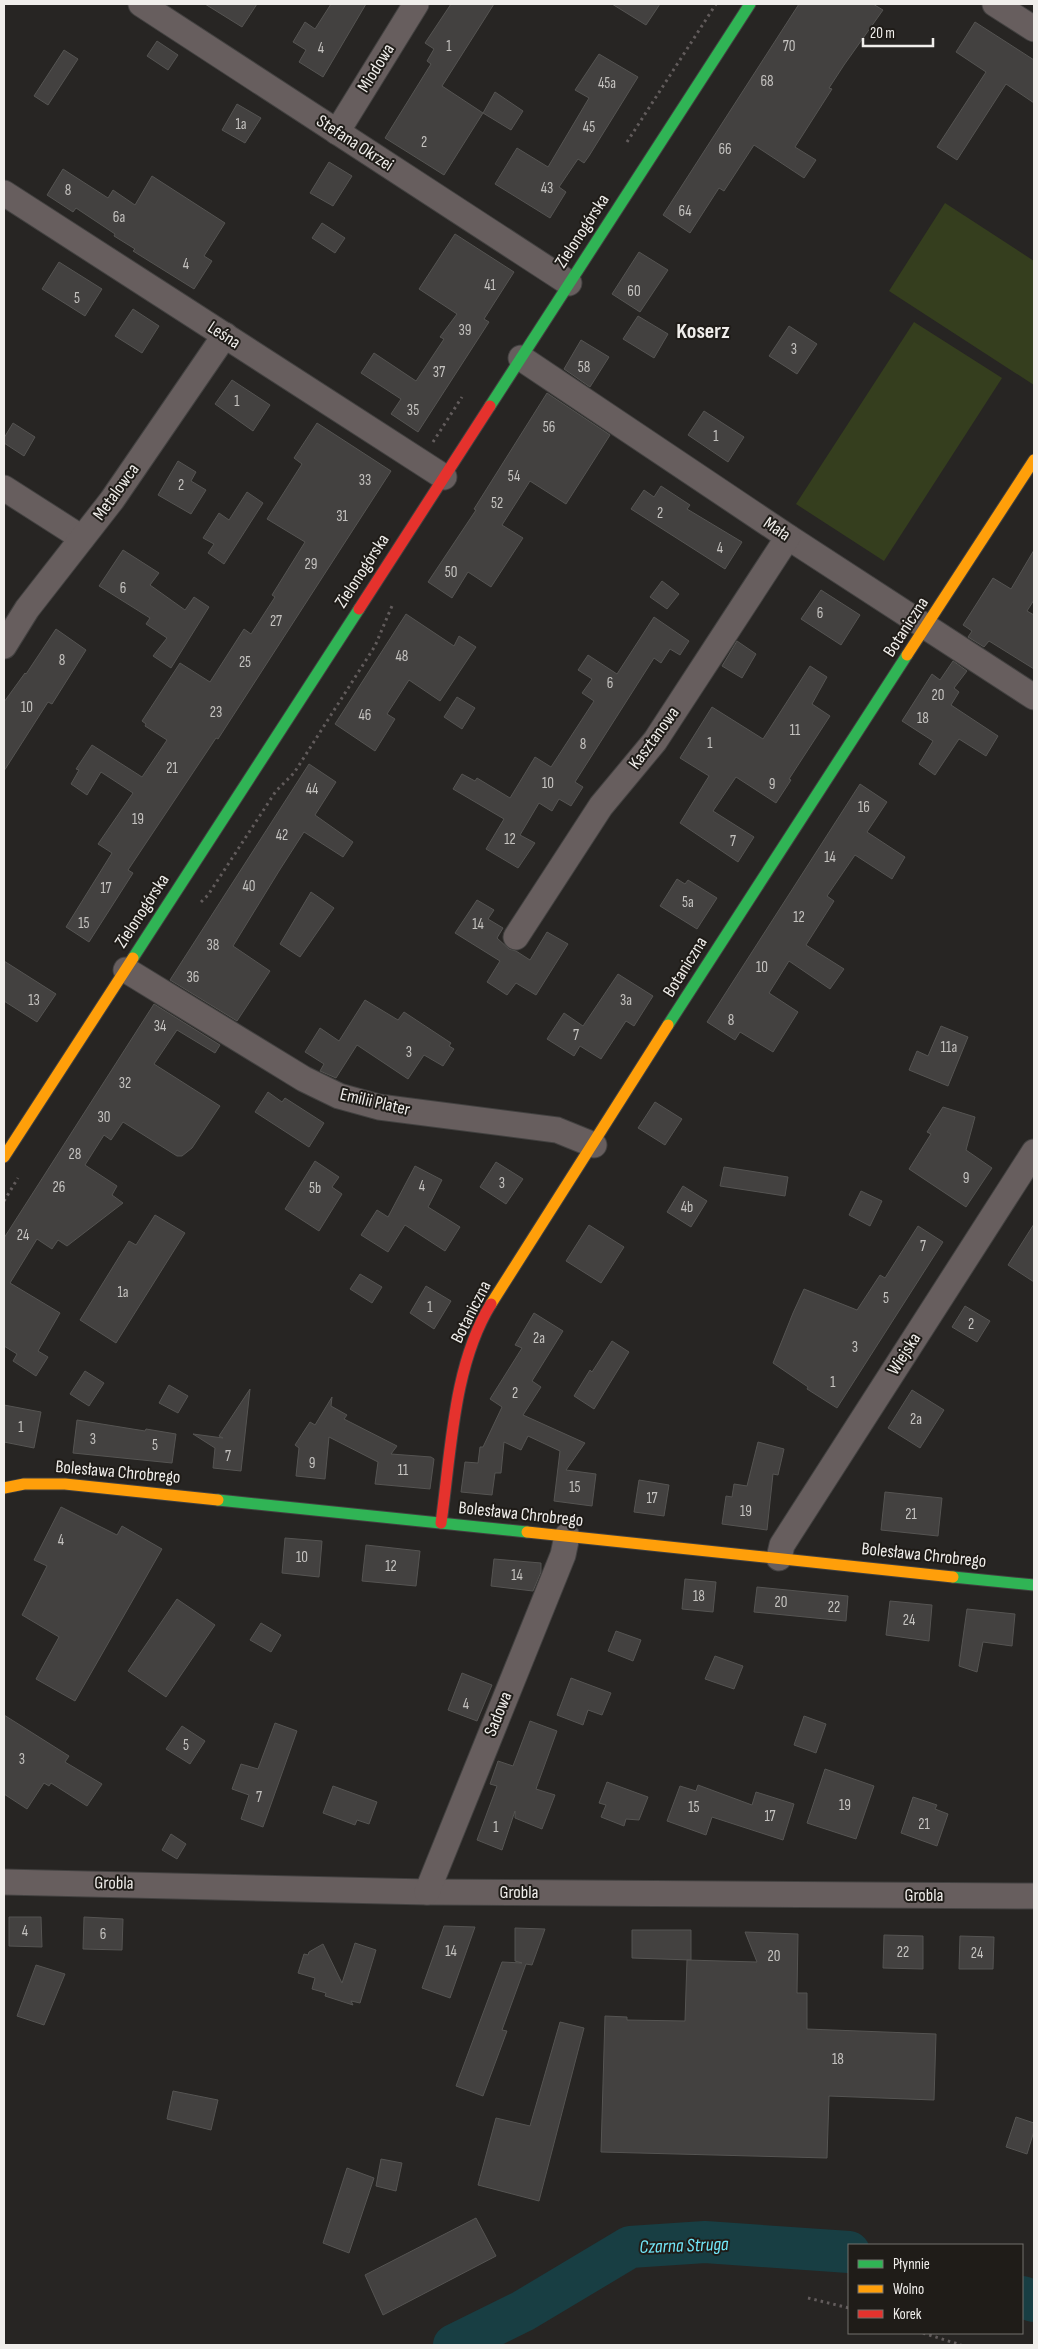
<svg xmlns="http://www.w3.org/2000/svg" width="1038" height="2349" viewBox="0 0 1038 2349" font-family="'Sofia Sans Condensed',sans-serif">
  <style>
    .green { fill: #353e1e }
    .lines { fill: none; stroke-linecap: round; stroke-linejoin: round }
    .river { stroke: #183e43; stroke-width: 42 }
    .building { fill: #434140; stroke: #555452 }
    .street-casing { stroke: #424140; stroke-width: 27 }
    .fast-casing { stroke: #424140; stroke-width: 13 }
    .slow-casing { stroke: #424140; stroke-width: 13 }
    .jam-casing { stroke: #424140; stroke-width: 13 }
    .path { stroke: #625c5c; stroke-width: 3; stroke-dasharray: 2.5 4; stroke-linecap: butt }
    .street { stroke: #675e5e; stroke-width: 25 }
    .fast { stroke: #30b455; stroke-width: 11 }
    .slow { stroke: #ff9f0a; stroke-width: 11 }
    .jam { stroke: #e5322d; stroke-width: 11 }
    .labels { text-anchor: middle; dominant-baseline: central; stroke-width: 4; stroke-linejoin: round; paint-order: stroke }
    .number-label { font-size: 15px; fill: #c5c3c0 }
    .street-label { font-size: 18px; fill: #f0eeeb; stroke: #1f1c18 }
    .water-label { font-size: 19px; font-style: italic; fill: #72e6f8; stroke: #1f1c18 }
    .district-label { font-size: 22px; font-weight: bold; fill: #f0eeeb; stroke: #1f1c18 }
  </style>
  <rect width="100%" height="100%" fill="#272523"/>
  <g class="green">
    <path d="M945 203 1034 261V385L889 291Z"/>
    <path d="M914 322 1002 378 884 561 796 504Z"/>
  </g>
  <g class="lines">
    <g class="river">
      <path d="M1022 2297 1034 2301"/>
      <path d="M454 2345 523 2311 630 2247 705 2242 849 2252"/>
    </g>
  </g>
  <g class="building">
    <path d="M205 4H257L242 27Z"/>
    <path d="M331 4H366L323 77 299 62 306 50 293 42 305 22 315 29Z"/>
    <path d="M451 4H494L442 86 483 113 444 175 385 138 431 64 427 61 434 49 425 43Z"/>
    <path d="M612 4H660L646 25Z"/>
    <path d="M799 4H873L883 10 844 65 829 88 832 89 795 147 816 160 804 178 754 145 724 191 719 188 690 233 663 215Z"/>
    <path d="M975 22 1034 60V103L1006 84 957 160 937 147 986 72 956 52Z"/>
    <path d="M157 41 178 55 168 70 147 56Z"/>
    <path d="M64 50 78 59 48 105 34 96Z"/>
    <path d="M599 54 638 77 589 156 584 163 578 159 559 187 566 192 550 218 495 184 517 148 548 167 589 98 575 90Z"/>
    <path d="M495 92 523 111 511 130 483 113Z"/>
    <path d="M237 104 261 118 245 143 222 130Z"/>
    <path d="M329 162 352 176 333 206 310 193Z"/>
    <path d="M63 169 108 198 113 190 135 205 152 176 225 223 204 256 212 261 194 289 133 251 135 249 114 236 115 234 76 208 73 212 47 195Z"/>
    <path d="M322 223 345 238 335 253 312 238Z"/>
    <path d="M455 234 514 272 484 319 489 322 418 432 391 414 401 399 361 373 374 353 416 381 444 339 440 337 457 314 419 289Z"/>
    <path d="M639 252 668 270 640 312 612 294Z"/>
    <path d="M59 262 102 289 85 316 42 289Z"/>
    <path d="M133 309 159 326 142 353 115 336Z"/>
    <path d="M638 316 668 334 654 358 623 339Z"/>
    <path d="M789 326 817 344 797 374 769 356Z"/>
    <path d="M581 340 609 357 590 387 564 369Z"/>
    <path d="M232 380 270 405 253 431 215 404Z"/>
    <path d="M547 393 610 435 566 504 530 481 502 525 523 538 491 587 468 572 452 598 428 582 476 510 474 509Z"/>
    <path d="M704 411 744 437 728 462 688 435Z"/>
    <path d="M13 423 35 437 24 456 4 443V438Z"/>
    <path d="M317 423 391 471 218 739 216 738 128 870 133 873 89 942 66 927 112 853 98 844 133 793 101 772 87 795 71 784 79 770 76 769 92 745 142 777 167 740 145 726 146 724 142 721 180 663 210 682 244 629 251 634 275 597 272 595 305 542 267 519 302 464 294 458Z"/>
    <path d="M178 461 196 472 191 481 206 490 191 514 158 495Z"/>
    <path d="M661 486 690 505 687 509 742 542 725 569 631 509 644 490 654 497Z"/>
    <path d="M247 492 263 503 224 564 208 553 214 544 203 538 219 513 229 520Z"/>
    <path d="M123 550 159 573 150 585 185 610 194 597 209 607 171 668 153 656 167 638 146 624 150 618 99 586Z"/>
    <path d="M1034 550V600L1027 611 1034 615V669L989 641 984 647 968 637 972 631 963 625 993 578 1011 589Z"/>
    <path d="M662 581 679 594 667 609 650 597Z"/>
    <path d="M821 590 860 615 841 645 801 619Z"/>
    <path d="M406 614 454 646 459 636 476 647 440 701 409 680 387 714 395 719 375 751 335 724Z"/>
    <path d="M654 617 689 641 680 655 670 649 661 663 654 658 575 782 583 787 571 806 559 799 552 811 539 803 520 835 535 843 518 868 486 849 504 819 453 789 462 774 475 781 477 778 510 798 535 757 551 767 594 701 582 693 592 679 578 670 588 655 617 674Z"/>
    <path d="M56 629 86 650 52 704 48 702 4 771V702L25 673 26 674Z"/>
    <path d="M737 641 756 654 742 678 722 666Z"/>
    <path d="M953 661 967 671 954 688 959 692 951 705 998 736 986 756 959 739 935 775 919 764 933 741 902 721 932 674 940 680Z"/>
    <path d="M810 666 827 677 812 704 830 716 789 779 791 780 776 803 736 777 713 811 754 837 738 862 680 823 709 776 680 758 712 707 763 739Z"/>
    <path d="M457 697 475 708 462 729 444 717Z"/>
    <path d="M309 764 336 782 315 815 353 842 343 857 304 832 279 871 233 946 270 971 237 1021 170 980Z"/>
    <path d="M860 784 887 802 867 832 905 857 892 879 855 855 827 896 834 901 806 945 844 969 830 989 789 961 769 993 798 1012 773 1052 740 1032 735 1040 707 1022Z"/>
    <path d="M677 879 685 884 688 880 717 898 697 929 660 906Z"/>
    <path d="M311 892 334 908 300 957 280 944Z"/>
    <path d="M477 900 494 910 488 919 503 928 497 938 509 949 516 951 530 960 547 932 568 944 536 995 516 983 507 995 487 982 500 961 455 933Z"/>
    <path d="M4 961 56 994 37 1022 4 1001Z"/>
    <path d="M618 974 653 996 634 1026 626 1021 601 1059 580 1046 574 1056 547 1039 564 1013 583 1026Z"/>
    <path d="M365 1000 398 1020 404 1012 451 1043 449 1046 454 1049 443 1066 424 1055 408 1079 357 1045 336 1078 320 1071 324 1064 305 1052 320 1028 339 1041Z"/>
    <path d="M154 1004 220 1045 215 1053 177 1030 154 1064 220 1106 192 1148 182 1156H177L123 1122 111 1140 104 1135 85 1165 117 1186 112 1195 123 1203 67 1246 58 1240 52 1249 37 1239 10 1283 60 1313 38 1351 48 1357 36 1376 13 1361 17 1354 4 1346V1238Z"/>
    <path d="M941 1026 968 1037 948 1086 909 1070 917 1051 928 1056Z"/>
    <path d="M268 1092 282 1102 285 1098 324 1123 309 1147 255 1112Z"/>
    <path d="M655 1102 682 1119 665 1145 638 1128Z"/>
    <path d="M943 1107 975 1117 966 1150 992 1168 966 1207 909 1169 931 1134 927 1132Z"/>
    <path d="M315 1161 339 1177 332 1187 342 1194 319 1231 285 1209Z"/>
    <path d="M496 1162 523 1179 506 1204 480 1187Z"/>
    <path d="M415 1166 442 1180 428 1207 460 1227 445 1251 405 1225 388 1252 361 1235 377 1210 388 1217Z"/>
    <path d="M724 1167 788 1177 785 1196 720 1186Z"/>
    <path d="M683 1186 707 1201 691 1227 667 1212Z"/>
    <path d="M861 1191 882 1201 870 1226 849 1215Z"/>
    <path d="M155 1215 185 1233 116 1343 80 1320 129 1241 136 1245Z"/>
    <path d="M1034 1224V1282L1008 1265Z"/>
    <path d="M589 1225 624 1247 601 1283 566 1261Z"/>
    <path d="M918 1226 943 1242 837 1408 807 1389 808 1387 773 1363 793 1313 804 1289 857 1310 880 1275 885 1278Z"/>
    <path d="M360 1274 382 1287 372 1303 350 1289Z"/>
    <path d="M426 1286 451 1301 434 1329 410 1313Z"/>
    <path d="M965 1306 990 1321 977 1342 952 1327Z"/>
    <path d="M534 1313 563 1331 532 1381 541 1387 523 1415 585 1443 566 1470 596 1474 592 1506 554 1501 560 1451 528 1436 521 1450 504 1442 501 1473H495L492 1495 461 1492 465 1462 478 1463 480 1447H483L502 1407 490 1399 522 1348 515 1345Z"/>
    <path d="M612 1341 629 1352 594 1409 574 1396 590 1370 592 1372Z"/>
    <path d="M85 1371 104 1383 89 1406 70 1394Z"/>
    <path d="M169 1385 188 1396 178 1413 159 1403Z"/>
    <path d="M250 1389 241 1471 213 1468 215 1448 193 1434 223 1438 219 1436Z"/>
    <path d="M912 1390 944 1410 920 1448 888 1428Z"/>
    <path d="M332 1397 331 1406 347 1415 344 1419 397 1446 391 1454 431 1457 434 1459 430 1489 375 1484 378 1462 329 1437 325 1479 296 1476 299 1448 295 1445 310 1422 315 1425Z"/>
    <path d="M4 1405 41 1412 34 1448 4 1442Z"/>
    <path d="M77 1420 145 1431 146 1429 176 1434 172 1463 73 1453Z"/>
    <path d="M758 1442 784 1449 778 1475 773 1474 767 1530 722 1524 726 1496 732 1497 734 1484 747 1486Z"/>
    <path d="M639 1480 669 1485 664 1516 634 1512Z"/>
    <path d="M885 1492 942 1498 938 1536 881 1530Z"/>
    <path d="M61 1507 117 1535 122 1526 162 1549 75 1701 36 1679 59 1637 22 1615 47 1566 34 1560Z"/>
    <path d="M285 1538 322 1541 319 1577 282 1573Z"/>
    <path d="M366 1545 420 1551 416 1586 362 1581Z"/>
    <path d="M494 1559 541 1563V1572L533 1591 491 1586Z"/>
    <path d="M685 1579 716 1582 713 1612 682 1609Z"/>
    <path d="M757 1587 848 1596 846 1621 754 1612Z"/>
    <path d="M177 1599 215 1625 166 1697 128 1671Z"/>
    <path d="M890 1601 932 1605 929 1641 886 1635Z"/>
    <path d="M967 1609 1015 1614 1012 1646 983 1642 977 1672 959 1666Z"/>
    <path d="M261 1623 281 1635 271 1652 250 1640Z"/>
    <path d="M616 1631 641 1640 633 1661 608 1651Z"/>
    <path d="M715 1656 743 1666 734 1689 705 1679Z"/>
    <path d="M462 1673 492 1685 477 1721 448 1710Z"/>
    <path d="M571 1678 611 1693 602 1715 588 1710 583 1725 557 1715Z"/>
    <path d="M4 1715 69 1756 65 1762 102 1784 87 1806 51 1783 49 1786 44 1783 27 1809 4 1794Z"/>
    <path d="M804 1716 826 1724 816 1753 794 1745Z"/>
    <path d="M530 1721 557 1731 536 1789 555 1795 542 1829 515 1818V1811L502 1850 477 1840 497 1786 490 1784 498 1761 513 1766Z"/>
    <path d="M275 1723 297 1731 263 1827 241 1819 249 1795 232 1789 241 1764 258 1769Z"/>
    <path d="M182 1726 205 1741 190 1764 166 1749Z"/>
    <path d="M825 1769 874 1786 856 1839 807 1823Z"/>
    <path d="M607 1782 648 1797 639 1820 626 1819 624 1826 601 1817 606 1805 599 1803Z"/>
    <path d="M698 1785 752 1805 756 1792 794 1804 783 1840 712 1817 706 1835 667 1821 680 1786 696 1791Z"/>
    <path d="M333 1786 377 1802 369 1824 357 1820 355 1825 323 1813Z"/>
    <path d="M913 1797 937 1805 935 1809 948 1814 937 1846 901 1833Z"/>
    <path d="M171 1834 186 1844 177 1859 162 1850Z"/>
    <path d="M9 1917H41L42 1947 9 1946Z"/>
    <path d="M84 1917 123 1919 122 1950 83 1949Z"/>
    <path d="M444 1926 475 1927 450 1998 422 1988Z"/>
    <path d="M515 1928 545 1929 532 1965 526 1964 502 2030 507 2031 483 2096 456 2086 502 1962 522 1963 515 1961Z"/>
    <path d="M632 1930H691V1960L632 1958Z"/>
    <path d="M745 1932 798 1934 797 1993H807V2029L936 2034 934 2100 829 2096 827 2158 601 2152 605 2016 627 2017V2020L685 2021 687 1960 757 1962Z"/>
    <path d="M884 1935 923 1936V1969L883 1968Z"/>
    <path d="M960 1936 994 1937 993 1969H959Z"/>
    <path d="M355 1943 376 1950 360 2003 351 2001 353 2005 325 1996 326 1993 312 1989 315 1978 298 1973 304 1954 308 1955 309 1952 323 1944 342 1983Z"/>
    <path d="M36 1965 65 1974 44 2025 17 2016Z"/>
    <path d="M560 2022 584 2028 539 2201 478 2185 496 2118 530 2126Z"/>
    <path d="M173 2091 218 2100 211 2130 167 2119Z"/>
    <path d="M1016 2117 1034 2123V2131L1027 2154 1006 2147Z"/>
    <path d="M381 2159 402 2163 396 2191 376 2186Z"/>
    <path d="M347 2168 374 2178 349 2253 323 2243Z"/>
    <path d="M476 2218 496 2256 383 2315 365 2275Z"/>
  </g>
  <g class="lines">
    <defs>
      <g id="street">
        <path d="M141 4 569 283"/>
        <path d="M995 4 1034 29"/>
        <path d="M337 132 416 4"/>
        <path d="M4 193 444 477"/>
        <path d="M521 358 788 537 1034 697"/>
        <path d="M4 488 82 538"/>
        <path d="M4 646 27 609 112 500 225 335"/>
        <path d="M516 937 601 806 655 741 788 537"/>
        <path d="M126 970 304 1079 339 1096 379 1107 557 1130 594 1145"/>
        <path d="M779 1558 782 1545 1034 1152"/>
        <path d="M4 1882 427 1892 1034 1896"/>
        <path d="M427 1892 563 1555 567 1536"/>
      </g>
      <g id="fast">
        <path d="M490 406 750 4"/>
        <path d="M133 958 359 609"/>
        <path d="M668 1025 907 655"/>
        <path d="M218 1500 527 1532"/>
        <path d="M953 1577 1034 1585"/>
      </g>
      <g id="slow">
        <path d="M907 655 1034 460"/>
        <path d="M4 1157 133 958"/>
        <path d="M491 1304 668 1025"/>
        <path d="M4 1488 24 1484H65L218 1500"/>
        <path d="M527 1532 953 1577"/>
      </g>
      <g id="jam">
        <path d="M359 609 490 406"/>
        <path d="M441 1523C451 1453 453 1365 491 1304"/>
      </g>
    </defs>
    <use href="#street" class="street-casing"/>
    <use href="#fast" class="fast-casing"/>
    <use href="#slow" class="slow-casing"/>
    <use href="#jam" class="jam-casing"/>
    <g class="path">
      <path d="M627 142 716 4"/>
      <path d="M433 442 462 397"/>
      <path d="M201 902 208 895 276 791 294 773 375 646 392 606"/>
      <path d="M4 1201 18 1178"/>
      <path d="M808 2298 849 2308"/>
      <path d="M923 2333 961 2345"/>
    </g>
    <use href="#street" class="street"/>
    <use href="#fast" class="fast"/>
    <use href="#slow" class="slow"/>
    <use href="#jam" class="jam"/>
  </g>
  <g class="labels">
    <g class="number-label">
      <text x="449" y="46">1</text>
      <text x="789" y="46">70</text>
      <text x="321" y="48">4</text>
      <text x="767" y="81">68</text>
      <text x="607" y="83">45a</text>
      <text x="241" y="124">1a</text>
      <text x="589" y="127">45</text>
      <text x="424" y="142">2</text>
      <text x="725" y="149">66</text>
      <text x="547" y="188">43</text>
      <text x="68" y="190">8</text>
      <text x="685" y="211">64</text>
      <text x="119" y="217">6a</text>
      <text x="186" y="264">4</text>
      <text x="490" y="285">41</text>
      <text x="634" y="291">60</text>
      <text x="77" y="298">5</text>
      <text x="465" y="330">39</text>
      <text x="794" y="349">3</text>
      <text x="584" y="367">58</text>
      <text x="439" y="372">37</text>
      <text x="237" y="401">1</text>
      <text x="413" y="410">35</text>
      <text x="549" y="427">56</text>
      <text x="716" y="436">1</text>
      <text x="514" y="476">54</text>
      <text x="365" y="480">33</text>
      <text x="181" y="485">2</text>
      <text x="497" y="503">52</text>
      <text x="660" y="513">2</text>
      <text x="342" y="516">31</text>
      <text x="720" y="548">4</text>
      <text x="311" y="564">29</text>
      <text x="451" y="572">50</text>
      <text x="123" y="588">6</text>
      <text x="820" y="613">6</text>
      <text x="276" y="621">27</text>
      <text x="402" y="656">48</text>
      <text x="62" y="660">8</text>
      <text x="245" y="662">25</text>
      <text x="610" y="683">6</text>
      <text x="938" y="695">20</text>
      <text x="27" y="707">10</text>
      <text x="216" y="712">23</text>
      <text x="365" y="715">46</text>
      <text x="923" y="718">18</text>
      <text x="795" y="730">11</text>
      <text x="710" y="743">1</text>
      <text x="583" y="744">8</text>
      <text x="172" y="768">21</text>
      <text x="548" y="783">10</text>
      <text x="772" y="784">9</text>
      <text x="312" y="789">44</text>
      <text x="864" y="807">16</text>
      <text x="138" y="819">19</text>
      <text x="282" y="835">42</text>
      <text x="510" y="839">12</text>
      <text x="733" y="841">7</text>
      <text x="830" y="857">14</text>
      <text x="249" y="886">40</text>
      <text x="106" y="888">17</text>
      <text x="688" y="902">5a</text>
      <text x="799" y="917">12</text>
      <text x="84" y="923">15</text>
      <text x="478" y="924">14</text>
      <text x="213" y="945">38</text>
      <text x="762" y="967">10</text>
      <text x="193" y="977">36</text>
      <text x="34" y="1000">13</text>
      <text x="626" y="1000">3a</text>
      <text x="731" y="1020">8</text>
      <text x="160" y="1026">34</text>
      <text x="576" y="1035">7</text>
      <text x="949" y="1047">11a</text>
      <text x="409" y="1052">3</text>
      <text x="125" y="1083">32</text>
      <text x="104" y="1117">30</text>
      <text x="75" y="1154">28</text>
      <text x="966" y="1178">9</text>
      <text x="502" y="1183">3</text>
      <text x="422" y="1186">4</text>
      <text x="59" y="1187">26</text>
      <text x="315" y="1188">5b</text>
      <text x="687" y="1207">4b</text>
      <text x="23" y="1235">24</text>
      <text x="923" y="1246">7</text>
      <text x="123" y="1292">1a</text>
      <text x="886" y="1298">5</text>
      <text x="430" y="1307">1</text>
      <text x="971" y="1324">2</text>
      <text x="539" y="1338">2a</text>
      <text x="855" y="1347">3</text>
      <text x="833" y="1382">1</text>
      <text x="515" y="1393">2</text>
      <text x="916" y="1419">2a</text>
      <text x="21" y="1427">1</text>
      <text x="93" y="1439">3</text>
      <text x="155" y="1445">5</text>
      <text x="228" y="1456">7</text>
      <text x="312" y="1463">9</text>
      <text x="403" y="1470">11</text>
      <text x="575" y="1487">15</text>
      <text x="652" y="1498">17</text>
      <text x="746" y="1511">19</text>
      <text x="911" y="1514">21</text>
      <text x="61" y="1540">4</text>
      <text x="302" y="1557">10</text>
      <text x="391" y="1566">12</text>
      <text x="517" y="1575">14</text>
      <text x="699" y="1596">18</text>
      <text x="781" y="1602">20</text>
      <text x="834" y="1607">22</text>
      <text x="909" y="1620">24</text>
      <text x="466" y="1704">4</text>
      <text x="186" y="1745">5</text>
      <text x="22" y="1759">3</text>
      <text x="259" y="1797">7</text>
      <text x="845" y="1805">19</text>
      <text x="694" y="1807">15</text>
      <text x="770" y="1816">17</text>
      <text x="924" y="1824">21</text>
      <text x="496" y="1827">1</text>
      <text x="25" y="1931">4</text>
      <text x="103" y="1934">6</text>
      <text x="451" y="1951">14</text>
      <text x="903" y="1952">22</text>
      <text x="977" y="1953">24</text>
      <text x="774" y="1956">20</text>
      <text x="838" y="2059">18</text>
    </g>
    <g class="street-label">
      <text transform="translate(376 68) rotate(-58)">Miodowa</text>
      <text transform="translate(355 143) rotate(33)">Stefana Okrzei</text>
      <text transform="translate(582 231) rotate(-57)">Zielonogórska</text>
      <text transform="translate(224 335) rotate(33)">Leśna</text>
      <text transform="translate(116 492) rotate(-54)">Metalowca</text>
      <text transform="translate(777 529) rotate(34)">Mała</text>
      <text transform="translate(362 571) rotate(-57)">Zielonogórska</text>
      <text transform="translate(906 627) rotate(-57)">Botaniczna</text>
      <text transform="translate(654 738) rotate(-54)">Kasztanowa</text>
      <text transform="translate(142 911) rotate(-57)">Zielonogórska</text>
      <text transform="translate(685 967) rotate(-58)">Botaniczna</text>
      <text transform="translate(375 1102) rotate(13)">Emilii Plater</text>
      <text transform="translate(471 1312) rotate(-63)">Botaniczna</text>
      <text transform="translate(904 1354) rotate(-57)">Wiejska</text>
      <text transform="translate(118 1472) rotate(5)">Bolesława Chrobrego</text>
      <text transform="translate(521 1514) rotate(6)">Bolesława Chrobrego</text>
      <text transform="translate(924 1555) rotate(6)">Bolesława Chrobrego</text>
      <text transform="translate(498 1714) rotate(-68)">Sadowa</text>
      <text transform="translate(114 1883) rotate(1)">Grobla</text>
      <text x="519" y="1892">Grobla</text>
      <text x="924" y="1895">Grobla</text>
    </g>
    <g class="water-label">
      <text transform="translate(684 2246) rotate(-2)">Czarna Struga</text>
    </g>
    <g class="district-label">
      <text x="703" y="331">Koserz</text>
    </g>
  </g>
  <rect width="1038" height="2349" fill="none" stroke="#f0eeeb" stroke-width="10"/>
  <rect x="848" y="2244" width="175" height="90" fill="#1f1c18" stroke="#73706c"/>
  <rect x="858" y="2260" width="25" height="8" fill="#30b455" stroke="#73706c"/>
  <text x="893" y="2269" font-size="15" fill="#f0eeeb">Płynnie</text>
  <rect x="858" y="2285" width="25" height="8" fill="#ff9f0a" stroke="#73706c"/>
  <text x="893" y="2294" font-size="15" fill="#f0eeeb">Wolno</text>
  <rect x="858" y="2310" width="25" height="8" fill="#e5322d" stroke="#73706c"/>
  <text x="893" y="2319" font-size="15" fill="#f0eeeb">Korek</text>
  <path d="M863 38v8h70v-8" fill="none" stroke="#f0eeeb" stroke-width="2.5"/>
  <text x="870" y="38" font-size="15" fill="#f0eeeb" stroke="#1f1c18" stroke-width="4" paint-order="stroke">20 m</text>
</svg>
